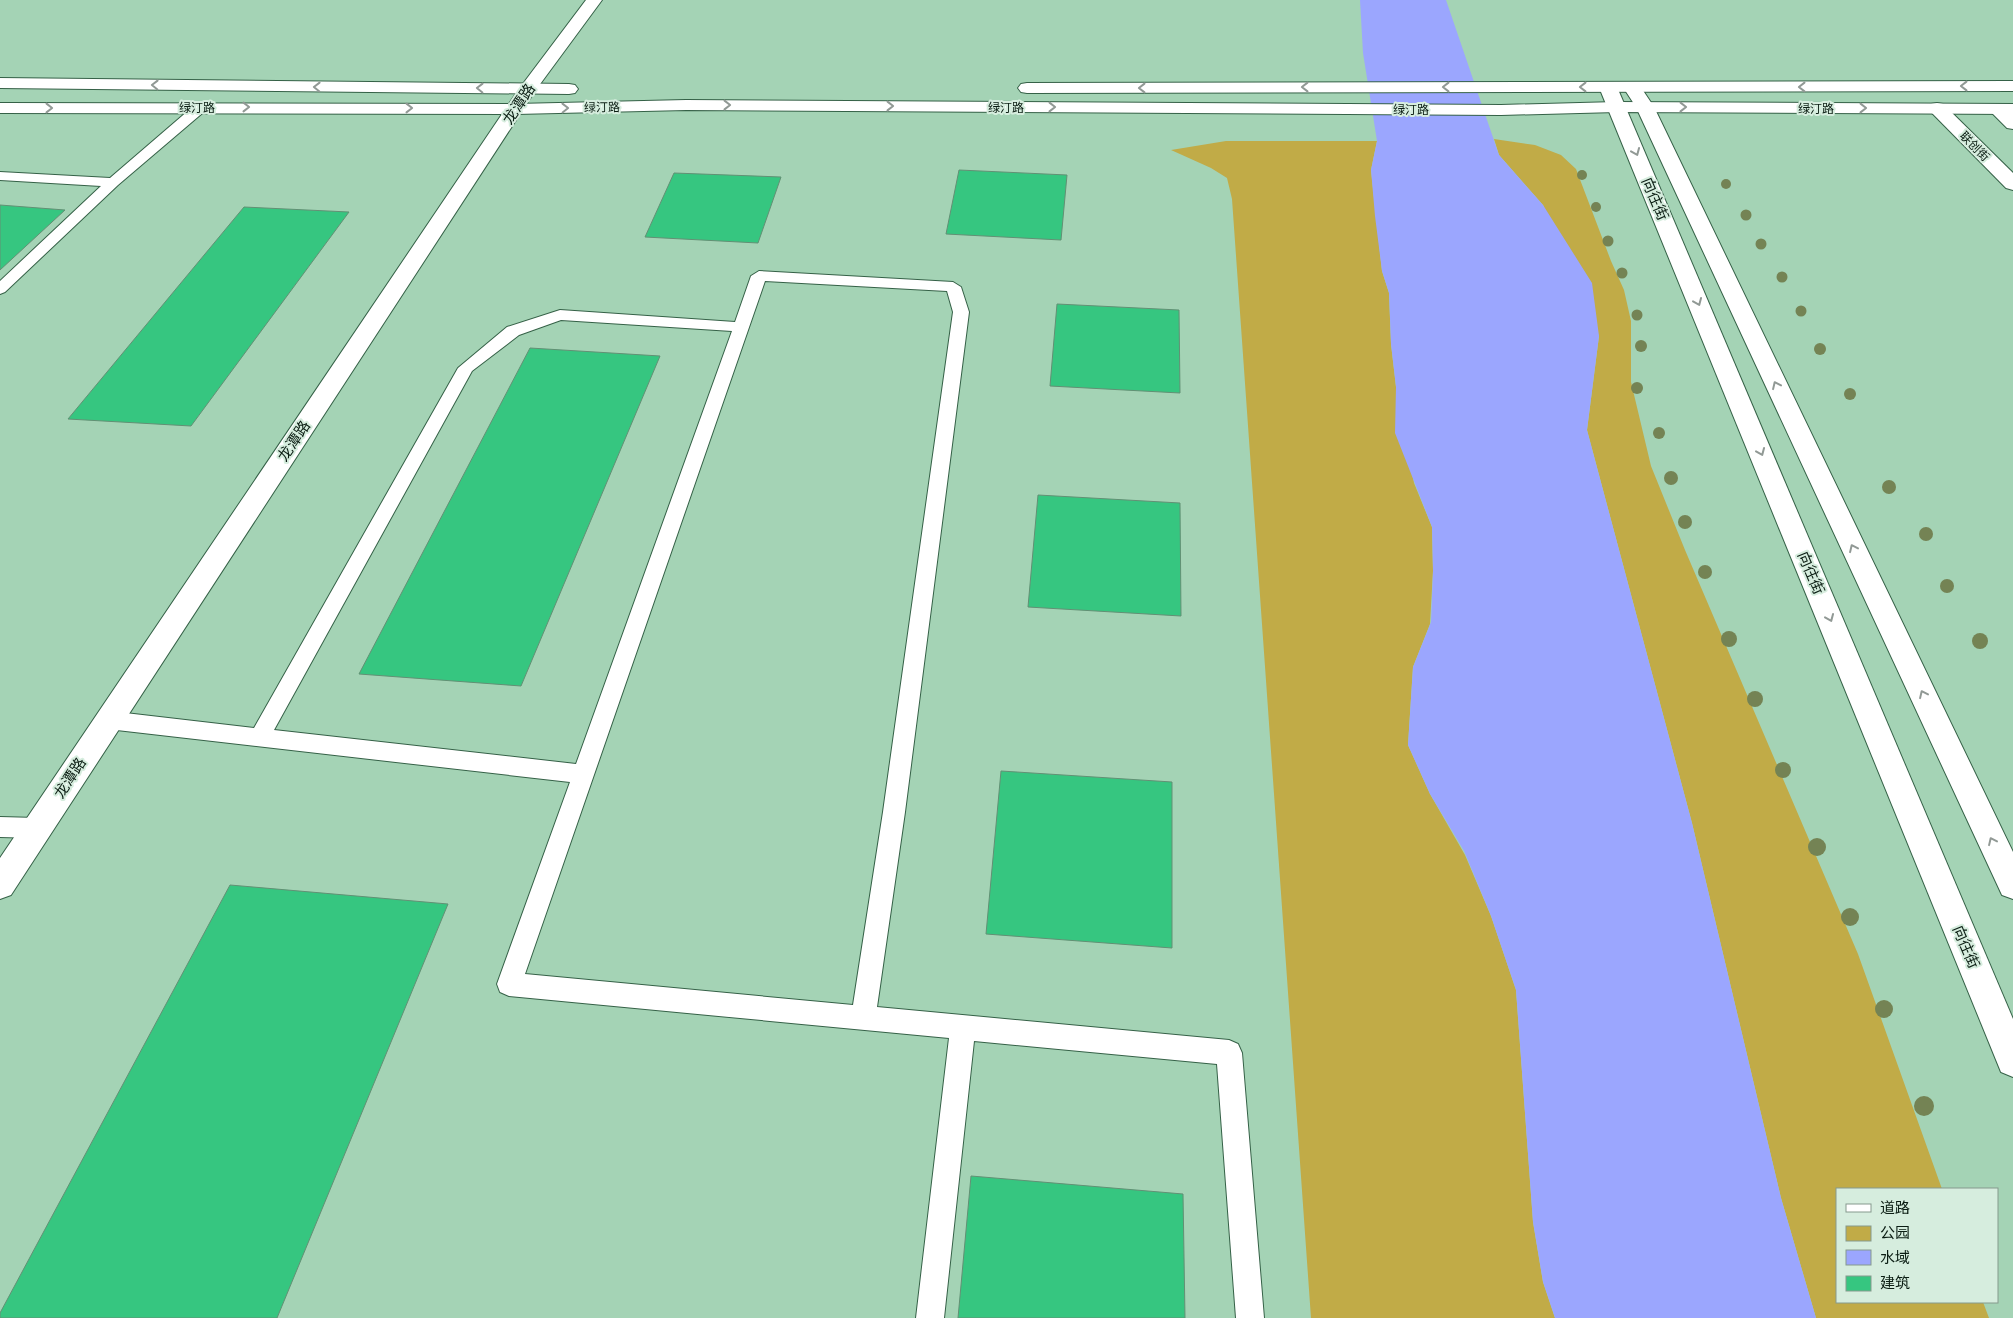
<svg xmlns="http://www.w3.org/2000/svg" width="2013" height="1318" viewBox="0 0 2013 1318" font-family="Cabin,'Noto Sans SC',sans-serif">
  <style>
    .green { fill: #c1ab47 }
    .water { fill: #9ba6fe }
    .building { fill: #36c680; stroke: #629074 }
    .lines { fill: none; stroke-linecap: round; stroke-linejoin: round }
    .service-casing { stroke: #356147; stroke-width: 2 }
    .tertiary-casing { stroke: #356147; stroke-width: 2 }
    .secondary-casing { stroke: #356147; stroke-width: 2 }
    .service { fill: #fff; fill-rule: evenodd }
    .tertiary { fill: #fff; fill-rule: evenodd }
    .secondary { fill: #fff; fill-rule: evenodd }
    .tree { fill: #748354 }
    .oneway { stroke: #919995 }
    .labels { text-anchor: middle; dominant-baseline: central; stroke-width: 4; stroke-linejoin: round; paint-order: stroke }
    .far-street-label { font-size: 12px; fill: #0b1d13; stroke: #d6edde }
    .street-label { font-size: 15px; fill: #0b1d13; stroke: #d6edde }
  </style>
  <rect width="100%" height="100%" fill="#a4d3b5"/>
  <g class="green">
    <path d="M1494 139 1535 145 1561 155 1576 169 1611 261 1624 290 1631 321V382L1651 466 1685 550 1858 954 1942 1189H1837V1302H1983L1989 1318H1816L1781 1198 1692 823 1587 430 1599 336 1543 205 1499 155Z"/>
    <path d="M1226 141H1377L1371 170 1382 271 1389 293 1391 344 1396 387 1414 483 1432 527 1433 571 1430 624 1413 667 1408 745 1430 794 1465 855 1491 916 1516 990 1533 1222 1543 1282 1555 1318H1311L1232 199 1227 178 1211 168 1171 150Z"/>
  </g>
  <path class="water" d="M1360 0H1446L1499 155 1543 205 1592 283 1599 336 1587 430 1692 823 1781 1198 1816 1318H1555L1543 1282 1533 1222 1516 990 1491 916 1464 851 1430 794 1408 745 1413 667 1431 622 1433 571 1432 527 1395 433 1396 387 1391 344 1389 293 1382 271 1375 216 1371 170 1377 141 1363 53Z"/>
  <g class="building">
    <path d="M959 170 1067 175 1061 240 946 234Z"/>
    <path d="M674 173 781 177 758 243 645 237Z"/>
    <path d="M0 205 65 210 0 270Z"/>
    <path d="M244 207 349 212 191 426 68 419Z"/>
    <path d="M1057 304 1179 310 1180 393 1050 386Z"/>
    <path d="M530 348 660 356 521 686 359 674Z"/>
    <path d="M1038 495 1180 503 1181 616 1028 607Z"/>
    <path d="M1001 771 1172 782V948L986 934Z"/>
    <path d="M230 885 448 904 277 1318H0V1313Z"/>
    <path d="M971 1176 1183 1194 1185 1318H958Z"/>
  </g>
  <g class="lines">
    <defs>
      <g id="service">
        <path d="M201 103 207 107 206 110 118 185 5 292 0 294V281L101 186 0 180V172L110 178 196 104Z"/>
        <path d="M759 271 953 282 961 287 969 312 905 812 877 1007 1229 1040 1238 1044 1242 1053 1264 1318H1236L1217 1064 974 1041 944 1318H916L949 1038 509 996 500 992 497 984 570 782 108 729 101 726 98 720 101 714 108 711 254 728 458 368 507 327 560 310 735 322 751 276ZM765 281 947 291 953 312 883 812 853 1005 525 974ZM561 320 732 331 576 764 274 730 472 371 519 335Z"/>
        <path d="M0 817 37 818 45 821 48 828 45 835 37 838 0 837Z"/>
      </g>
      <g id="tertiary">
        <path d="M586 0H602L535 91 11 895 0 899V858L519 89Z"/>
        <path d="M1608 82 1614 83 1617 87 2013 1019V1077L2001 1072 1599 87 1602 83Z"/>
        <path d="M1632 82 1638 83 1654 107 2013 852V899L2002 895 1636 107 1623 87 1626 83Z"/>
        <path d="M1937 103 1943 104 2013 173V190L2006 188 1931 112 1928 108 1931 104Z"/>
        <path d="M1997 104 2003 105 2013 114V129L2007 128 1988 109 1991 105Z"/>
      </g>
      <g id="secondary">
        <path d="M0 78 569 84 575 85 578 89 575 93 569 94 0 88Z"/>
        <path d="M2013 81V91L1027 93 1021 92 1018 88 1021 84 1027 83Z"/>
        <path d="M686 100 1501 105 1617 102 2013 104V114L1617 112 1501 115 686 110 516 114 0 113V103L516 104Z"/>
      </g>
    </defs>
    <use href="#service" class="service-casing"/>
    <use href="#tertiary" class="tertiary-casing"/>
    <use href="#secondary" class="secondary-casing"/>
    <use href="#service" class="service"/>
    <use href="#tertiary" class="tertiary"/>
    <use href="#secondary" class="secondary"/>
  </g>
  <g class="tree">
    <circle cx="1582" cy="175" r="5"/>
    <circle cx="1726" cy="184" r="5"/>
    <circle cx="1596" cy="207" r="5"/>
    <circle cx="1746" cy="215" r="5.5"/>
    <circle cx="1608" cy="241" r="5.5"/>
    <circle cx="1761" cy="244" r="5.5"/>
    <circle cx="1622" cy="273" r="5.5"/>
    <circle cx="1782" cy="277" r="5.5"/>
    <circle cx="1801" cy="311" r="5.5"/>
    <circle cx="1637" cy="315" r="5.5"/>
    <circle cx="1641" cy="346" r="6"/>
    <circle cx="1820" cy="349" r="6"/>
    <circle cx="1637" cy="388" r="6"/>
    <circle cx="1850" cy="394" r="6"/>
    <circle cx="1659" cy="433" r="6"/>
    <circle cx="1671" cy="478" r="7"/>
    <circle cx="1889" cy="487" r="7"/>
    <circle cx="1685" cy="522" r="7"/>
    <circle cx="1926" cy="534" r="7"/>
    <circle cx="1705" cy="572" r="7"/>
    <circle cx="1947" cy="586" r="7"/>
    <circle cx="1729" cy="639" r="8"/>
    <circle cx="1980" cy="641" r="8"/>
    <circle cx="1755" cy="699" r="8"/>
    <circle cx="1783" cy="770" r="8"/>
    <circle cx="1817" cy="847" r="9"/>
    <circle cx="1850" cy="917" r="9"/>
    <circle cx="1884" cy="1009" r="9"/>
    <circle cx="1924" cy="1106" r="10"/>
  </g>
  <defs><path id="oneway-chevron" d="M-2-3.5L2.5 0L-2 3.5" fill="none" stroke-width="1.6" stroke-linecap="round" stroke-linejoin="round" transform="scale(1.25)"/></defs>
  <g class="oneway">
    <use href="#oneway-chevron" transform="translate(155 85) rotate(-179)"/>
    <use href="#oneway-chevron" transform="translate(1964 86) rotate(180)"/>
    <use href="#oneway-chevron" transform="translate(317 87) rotate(-179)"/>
    <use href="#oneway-chevron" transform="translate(1305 87) rotate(180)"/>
    <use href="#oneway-chevron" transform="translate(1446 87) rotate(180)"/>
    <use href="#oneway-chevron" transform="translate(1583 87) rotate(180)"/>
    <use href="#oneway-chevron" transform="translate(1802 87) rotate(180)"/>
    <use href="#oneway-chevron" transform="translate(480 88) rotate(-179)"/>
    <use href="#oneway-chevron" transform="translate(1142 88) rotate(180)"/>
    <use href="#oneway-chevron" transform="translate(727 105)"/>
    <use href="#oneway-chevron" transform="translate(890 106)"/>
    <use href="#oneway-chevron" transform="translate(246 107)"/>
    <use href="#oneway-chevron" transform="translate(1052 107)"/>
    <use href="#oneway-chevron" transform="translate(1683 107)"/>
    <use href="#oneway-chevron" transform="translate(49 108)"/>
    <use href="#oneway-chevron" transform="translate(409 108)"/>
    <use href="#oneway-chevron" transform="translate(565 108) rotate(-1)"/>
    <use href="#oneway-chevron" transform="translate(1863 108)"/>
    <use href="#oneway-chevron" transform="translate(1636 152) rotate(67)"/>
    <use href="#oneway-chevron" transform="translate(1698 302) rotate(67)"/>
    <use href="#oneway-chevron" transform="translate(1776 385) rotate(-115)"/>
    <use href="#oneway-chevron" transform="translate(1761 452) rotate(67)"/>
    <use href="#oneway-chevron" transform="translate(1853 548) rotate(-115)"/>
    <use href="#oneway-chevron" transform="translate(1830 618) rotate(67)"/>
    <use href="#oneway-chevron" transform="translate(1923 694) rotate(-115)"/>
    <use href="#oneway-chevron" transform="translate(1992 841) rotate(-115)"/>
  </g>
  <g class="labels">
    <g class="far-street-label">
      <text x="197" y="107">绿汀路</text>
      <text transform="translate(602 107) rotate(-1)">绿汀路</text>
      <text x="1006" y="107">绿汀路</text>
      <text x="1816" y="108">绿汀路</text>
      <text x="1411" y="109">绿汀路</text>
      <text transform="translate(1975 146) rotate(45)">联创街</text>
    </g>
    <g class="street-label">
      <text transform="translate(519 104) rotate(-56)">龙潭路</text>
      <text transform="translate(1655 199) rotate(67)">向往街</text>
      <text transform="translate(294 441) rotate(-56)">龙潭路</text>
      <text transform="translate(1811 573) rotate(67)">向往街</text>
      <text transform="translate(70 778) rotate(-57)">龙潭路</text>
      <text transform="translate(1966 947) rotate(67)">向往街</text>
    </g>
  </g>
  <rect x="1836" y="1188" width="162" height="115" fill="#d6edde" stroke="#859a8d"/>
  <rect x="1846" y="1204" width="25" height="8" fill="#ffffff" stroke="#859a8d"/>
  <text x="1880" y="1213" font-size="15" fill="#0b1d13">道路</text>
  <rect x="1846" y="1226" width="25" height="15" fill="#c1ab47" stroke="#859a8d"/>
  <text x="1880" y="1238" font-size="15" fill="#0b1d13">公园</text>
  <rect x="1846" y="1250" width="25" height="15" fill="#9ba6fe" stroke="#859a8d"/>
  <text x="1880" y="1263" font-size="15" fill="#0b1d13">水域</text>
  <rect x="1846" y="1276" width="25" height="15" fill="#36c680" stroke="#859a8d"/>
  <text x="1880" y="1288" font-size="15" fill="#0b1d13">建筑</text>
</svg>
